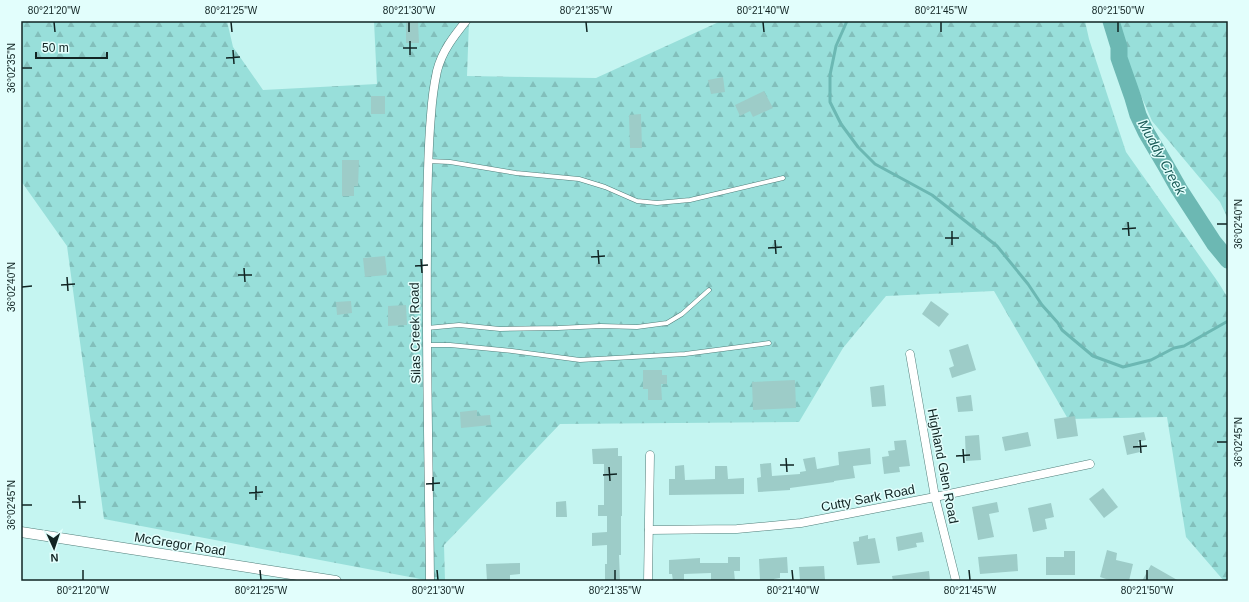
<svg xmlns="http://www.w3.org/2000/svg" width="1249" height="602" viewBox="0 0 1249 602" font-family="Helvetica,sans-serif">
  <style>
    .forest { fill: url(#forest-firs) }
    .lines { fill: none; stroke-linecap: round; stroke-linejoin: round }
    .stream { stroke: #6cb8b3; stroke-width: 3 }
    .river { stroke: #6cb8b3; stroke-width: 17 }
    .building { fill: #9dccc8 }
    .service-casing { stroke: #517e7a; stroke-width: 5 }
    .minor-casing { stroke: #517e7a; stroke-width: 9 }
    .tertiary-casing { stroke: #517e7a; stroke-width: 11 }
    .service { stroke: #fff; stroke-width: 4 }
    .minor { stroke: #fff; stroke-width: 8 }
    .tertiary { stroke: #fff; stroke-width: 10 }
    .ticks { fill: none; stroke: #112423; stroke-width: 1.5 }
    .labels { text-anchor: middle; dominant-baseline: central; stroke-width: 3; stroke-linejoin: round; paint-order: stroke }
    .street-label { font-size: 13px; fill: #112423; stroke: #e2fefc }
    .water-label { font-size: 14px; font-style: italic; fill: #1a5b57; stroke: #e2fefc }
    .neatline { fill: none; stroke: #112423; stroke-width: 1.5 }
    .ticks-label { font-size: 10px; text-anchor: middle; fill: #112423 }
  </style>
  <defs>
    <pattern id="forest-firs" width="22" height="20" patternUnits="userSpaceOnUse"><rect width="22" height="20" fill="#98dfda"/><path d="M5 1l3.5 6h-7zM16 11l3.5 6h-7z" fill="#82bfbb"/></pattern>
  </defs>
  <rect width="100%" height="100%" fill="#c5f5f1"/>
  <g class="forest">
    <path d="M21 21H227L233 47 263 90 377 84 374 21H469L467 76 596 78 721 21H1085L1089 39 1126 152 1218 282 1228 298V581H1224L1186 537 1167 417 1068 419 994 291 886 296 843 348 799 422 560 424 444 545 445 581H431L104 519 67 246 21 181Z"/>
    <path d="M1118 21H1228V219L1220 202 1152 121 1130 70Z"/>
  </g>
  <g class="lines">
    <path class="stream" d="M847 21 836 46 830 75V102L841 124 858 147 875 164 932 195 997 246 1028 284 1042 305 1058 323 1062 330 1093 356 1123 367 1151 360 1174 348 1184 346 1228 321"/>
    <path class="river" d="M1111 21 1119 47V58L1133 98 1138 115 1146 132 1166 166 1179 189 1214 243 1228 260"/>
  </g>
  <g class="building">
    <path d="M406 22H418L419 43H406Z"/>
    <path d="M723 77 725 92 711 94 708 80Z"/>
    <path d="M764 91 773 108 753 117 750 111 740 116 735 105Z"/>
    <rect x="371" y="96" width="14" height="18"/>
    <path d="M641 114 642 148H630L629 115Z"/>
    <path d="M342 160H359L358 186H354V196H342Z"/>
    <path d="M385 256 387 275 365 277 363 258Z"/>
    <path d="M351 301 352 313 337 315 336 302Z"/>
    <path d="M931 301 949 314 939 327 922 314Z"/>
    <path d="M406 305 407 325 388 326V306Z"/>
    <path d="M968 344 976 370 952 378 949 368 954 366 949 350Z"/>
    <path d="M643 370H662V375H667V384H661L662 400H648V389H643Z"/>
    <path d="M795 380 796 408 753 410 752 382Z"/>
    <path d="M884 385 886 406 872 407 870 387Z"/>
    <path d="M971 395 973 411 958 412 956 397Z"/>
    <path d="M477 410V416L490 415 491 425 461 428 460 412Z"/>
    <path d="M1075 416 1078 436 1057 439 1054 419Z"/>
    <path d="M1028 432 1031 446 1005 451 1002 437Z"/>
    <path d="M1144 432 1146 440 1138 442 1140 452 1127 455 1123 436Z"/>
    <path d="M979 435 981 460 966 461 965 436Z"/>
    <path d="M906 440 910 466 899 467 900 472 884 474 882 457 889 456 888 451 895 450 894 441Z"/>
    <path d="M618 448V456H622V516H621V555H619L620 581H605V564H607V545L592 546V533L607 532V516H598V505H604V464H593L592 449Z"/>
    <path d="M870 448 871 464 853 466 855 478 834 481V482L790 488V490L758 492 757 478 761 477 760 464 771 463 772 476 800 474V472L806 471 803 459 815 457 817 469 839 465 838 452Z"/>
    <path d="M684 465 685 480 715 479V466H727L728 479 744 478V494L669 495V479H675V466Z"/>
    <path d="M1103 488 1118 507 1104 518 1089 499Z"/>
    <path d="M566 501 567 517H556V502Z"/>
    <path d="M997 502 999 512 989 514 994 537 978 540 972 507Z"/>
    <path d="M1051 503 1054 517 1045 519 1047 529 1033 532 1028 508Z"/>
    <path d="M922 532 924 542 916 543 917 547 898 551 896 537Z"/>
    <path d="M868 535V539L875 538 880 563 857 565 853 542 859 541V537Z"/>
    <path d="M1107 550 1117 553 1116 560 1133 564 1129 581H1108L1109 580 1100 577Z"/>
    <path d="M1064 551H1075V575H1046V557H1064Z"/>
    <path d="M1017 554 1018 571 980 574 978 557Z"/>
    <path d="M728 557H740V571H734L735 581H711V573L684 574V581H673L672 574H669V560L700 558V563H728Z"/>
    <path d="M787 557 788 573H780V578L774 579V581H760L759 559Z"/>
    <path d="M520 563V574L510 575V581H487L486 564Z"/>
    <path d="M1151 565 1179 581H1142Z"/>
    <path d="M824 566 825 580 800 581 799 567Z"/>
    <path d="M929 571 930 581H893L892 576Z"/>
  </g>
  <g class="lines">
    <defs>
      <g id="service">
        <path d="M428 161 450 162 516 173 579 179 605 187 637 201 657 203 690 200 783 178"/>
        <path d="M427 328 459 325 500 329 558 328 601 326 637 327 667 323 682 314 709 290"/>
        <path d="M427 345H450L512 351 580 360 685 354 769 343"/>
      </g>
      <g id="minor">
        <path d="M910 354 935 497 956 581"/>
        <path d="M649 530 737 529 801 523 935 497 1090 464"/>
        <path d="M430 581C429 470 426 359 427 248 427 204 427 160 431 115 432 100 434 85 437 71 442 51 454 36 466 21"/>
        <path d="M648 581 650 455"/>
      </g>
      <path id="tertiary" d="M21 532 336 581"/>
    </defs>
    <use href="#service" class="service-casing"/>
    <use href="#minor" class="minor-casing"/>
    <use href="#tertiary" class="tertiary-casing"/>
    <use href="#service" class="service"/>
    <use href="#minor" class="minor"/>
    <use href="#tertiary" class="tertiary"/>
  </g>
  <path class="ticks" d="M54 22 55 32M231 22 232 32M409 22V32M586 22 587 32M763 22 764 32M941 22V32M1118 22V32M410 41V55M403 48H417M233 50 234 64M226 58 240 57M22 68H32M1128 222 1129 236M1217 224H1227M1122 229 1136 228M952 231V245M945 238H959M775 240 776 254M768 248 782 247M598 250 599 264M591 257 605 256M421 259 422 273M415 266 428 265M244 268 245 282M238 275H252M67 277 68 291M61 285 75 284M22 287 32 286M1140 440 1141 453M1217 442H1227M1133 447 1147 446M963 449 964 463M956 456 970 455M786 458 787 472M780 465H794M609 467 610 481M603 475 617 474M433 477V491M426 484 440 483M256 486V500M249 493 263 492M79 495 80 509M72 502H86M22 505H32M83 570V580M260 570 261 580M437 570 438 580M615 570V580M792 570 793 580M969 570 970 580M1147 570V580"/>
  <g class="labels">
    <g class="street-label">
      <text transform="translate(415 333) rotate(-91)">Silas Creek Road</text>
      <text transform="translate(943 466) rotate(79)">Highland Glen Road</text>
      <text transform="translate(868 498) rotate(-11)">Cutty Sark Road</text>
      <text transform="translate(180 544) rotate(9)">McGregor Road</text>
    </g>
    <g class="water-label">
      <text transform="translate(1162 157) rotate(61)">Muddy Creek</text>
    </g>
  </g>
  <rect width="1249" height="602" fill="none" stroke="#e2fefc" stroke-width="44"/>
  <g transform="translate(54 548) rotate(177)" stroke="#e2fefc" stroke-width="3" paint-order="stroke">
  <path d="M0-3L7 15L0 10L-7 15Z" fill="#112423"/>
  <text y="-6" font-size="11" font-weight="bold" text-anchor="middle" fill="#112423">N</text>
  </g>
  <path d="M36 52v6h71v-6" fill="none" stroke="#112423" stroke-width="2"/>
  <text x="42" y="52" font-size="12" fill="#112423" stroke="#e2fefc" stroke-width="3" paint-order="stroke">50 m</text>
  <rect x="22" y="22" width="1205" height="558" class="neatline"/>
  <g class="ticks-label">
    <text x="54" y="14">80°21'20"W</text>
    <text x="231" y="14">80°21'25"W</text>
    <text x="409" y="14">80°21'30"W</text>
    <text x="586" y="14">80°21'35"W</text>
    <text x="763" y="14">80°21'40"W</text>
    <text x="941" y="14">80°21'45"W</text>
    <text x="1118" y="14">80°21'50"W</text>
    <text transform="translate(11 68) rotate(-90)" y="4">36°02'35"N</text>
    <text transform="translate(1238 224) rotate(-90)" y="4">36°02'40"N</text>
    <text transform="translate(11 287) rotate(-90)" y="4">36°02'40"N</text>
    <text transform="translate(1238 442) rotate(-90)" y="4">36°02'45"N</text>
    <text transform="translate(11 505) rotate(-90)" y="4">36°02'45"N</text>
    <text x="83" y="594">80°21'20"W</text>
    <text x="261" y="594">80°21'25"W</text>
    <text x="438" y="594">80°21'30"W</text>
    <text x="615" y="594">80°21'35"W</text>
    <text x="793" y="594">80°21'40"W</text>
    <text x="970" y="594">80°21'45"W</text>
    <text x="1147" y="594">80°21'50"W</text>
  </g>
</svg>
